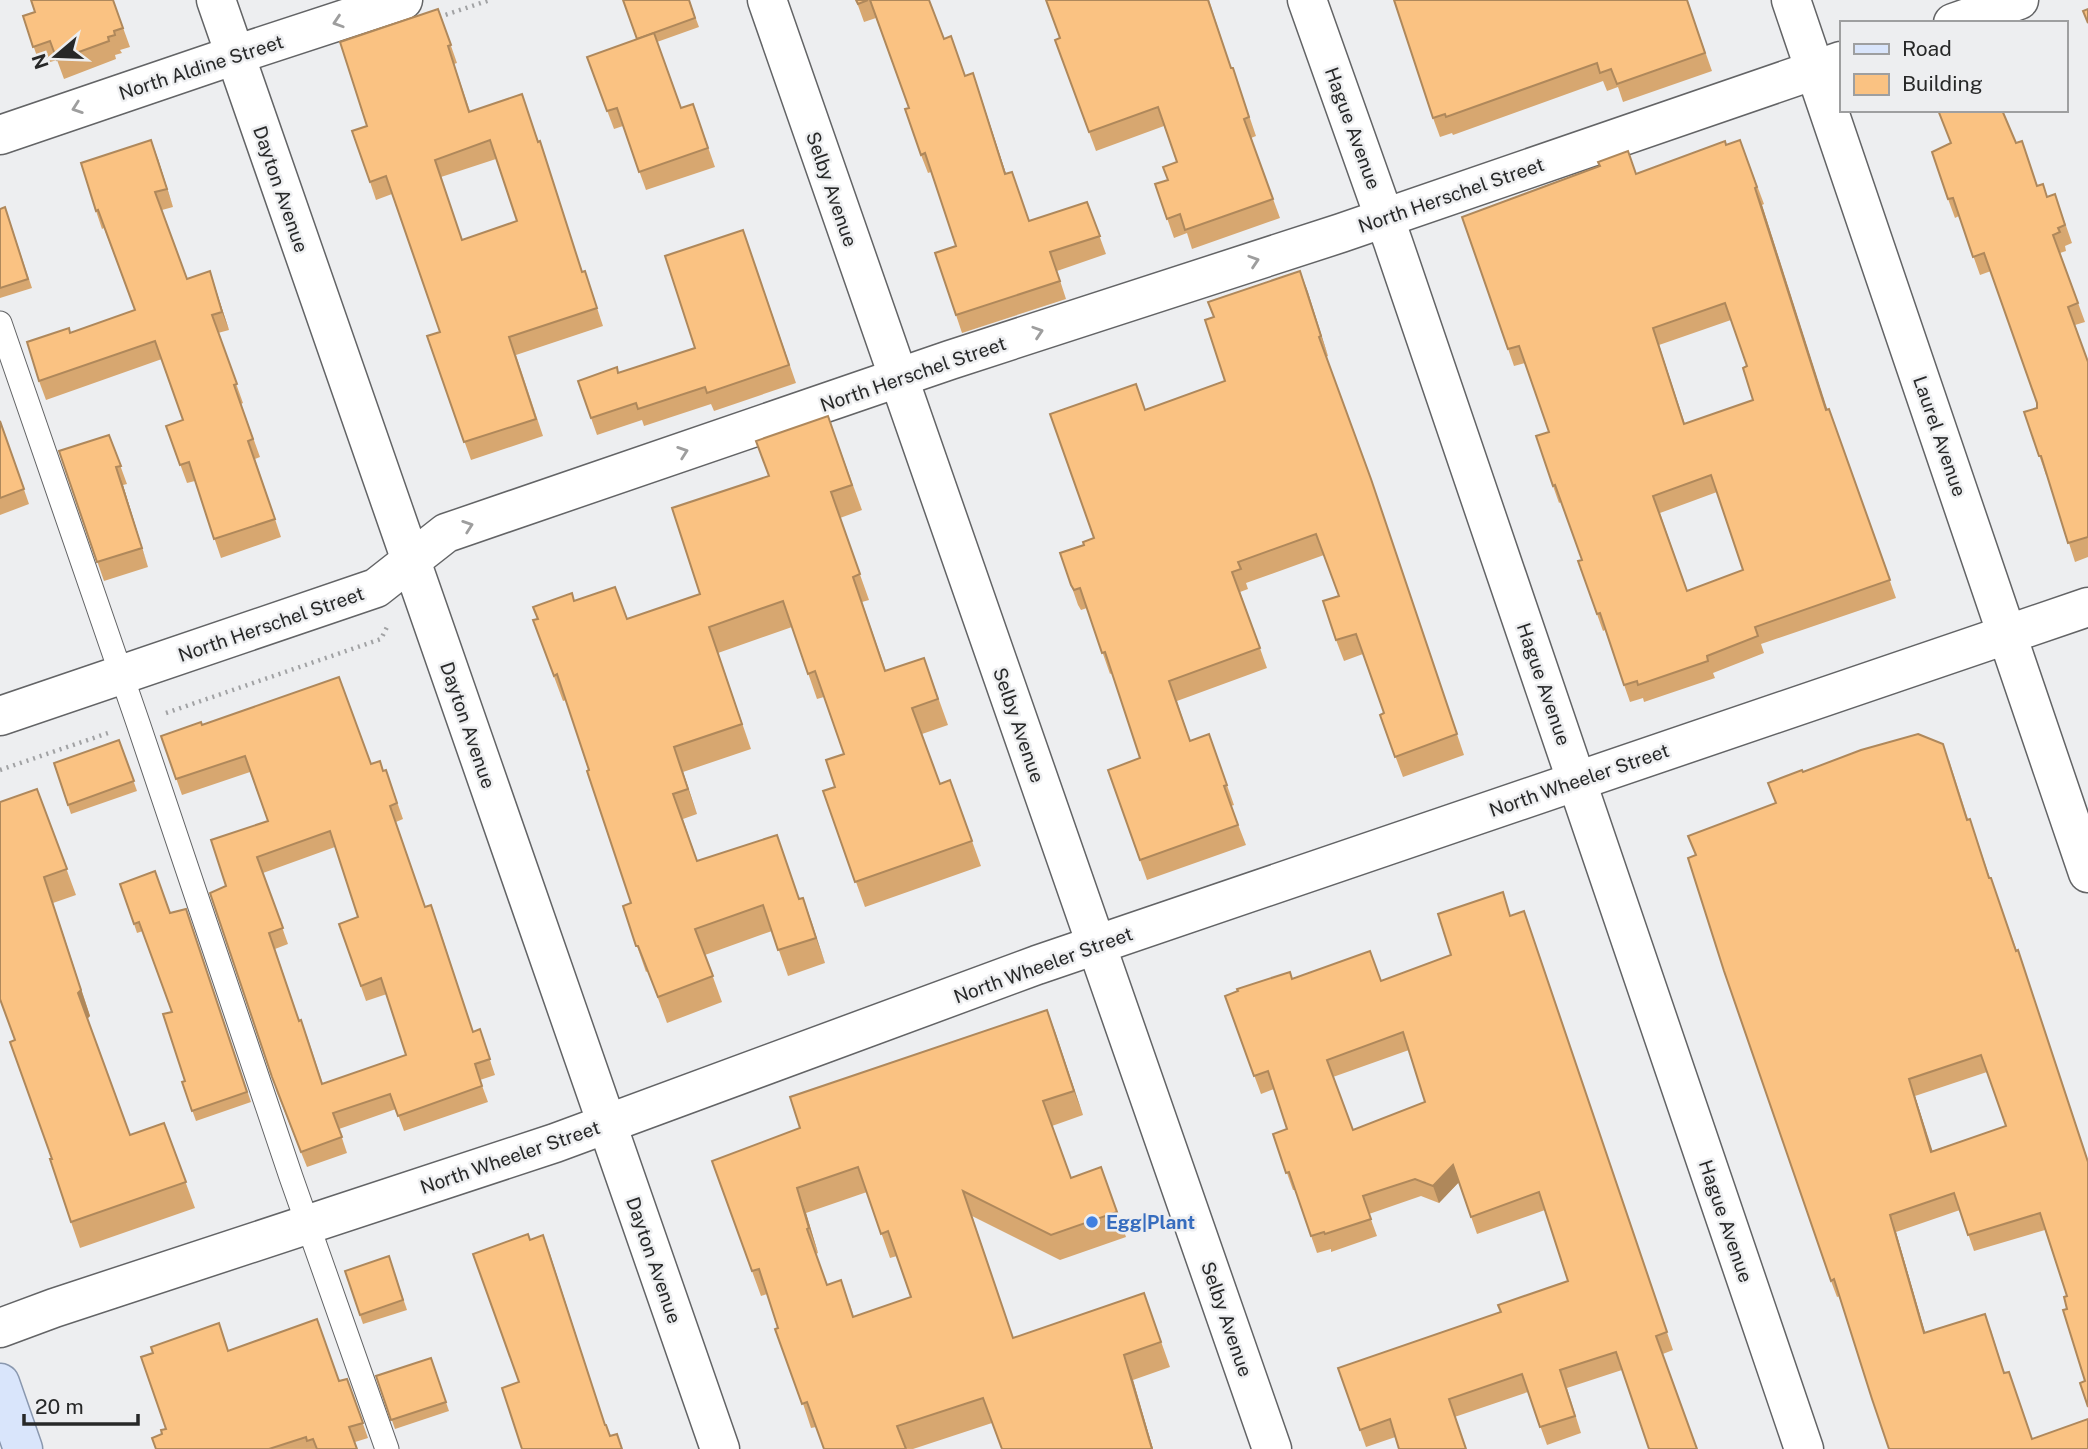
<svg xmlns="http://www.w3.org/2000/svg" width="2088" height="1449" viewBox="0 0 2088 1449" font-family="'Public Sans',sans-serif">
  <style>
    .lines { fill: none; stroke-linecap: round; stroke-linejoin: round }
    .service-casing { stroke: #636466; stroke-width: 25 }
    .minor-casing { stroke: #636466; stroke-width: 41 }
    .tertiary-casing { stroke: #636466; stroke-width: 41 }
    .primary-casing { stroke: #8a98af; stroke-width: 41 }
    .path { stroke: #a1a2a4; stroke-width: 4.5; stroke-dasharray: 2 5; stroke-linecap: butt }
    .service { stroke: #fff; stroke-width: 23 }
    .minor { stroke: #fff; stroke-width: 38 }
    .tertiary { stroke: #fff; stroke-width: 38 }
    .primary { stroke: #d9e5fb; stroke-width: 38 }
    .wall { fill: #d7a770; fill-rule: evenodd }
    .shaded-wall { fill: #af885b }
    .building { fill: #fac282; stroke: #af885b; stroke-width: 2; fill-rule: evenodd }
    .oneway { stroke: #9e9e9e }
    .shop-dot { fill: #3f7fe0; stroke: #edeef0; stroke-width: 2.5 }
    .labels { text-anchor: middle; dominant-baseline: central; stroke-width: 5; stroke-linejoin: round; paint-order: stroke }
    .street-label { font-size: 19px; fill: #272828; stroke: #edeef0 }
    .shop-label { font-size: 19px; font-weight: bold; fill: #366cbe; stroke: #edeef0; text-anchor: start }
  </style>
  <rect width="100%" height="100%" fill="#edeef0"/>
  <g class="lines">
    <defs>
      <path id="service" d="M0 323 138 723 291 1177 387 1449"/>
      <g id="minor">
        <path d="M216 0 720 1449"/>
        <path d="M1307 0 1393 242 1804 1449"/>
        <path d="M1791 0 2088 873"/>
        <path d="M1953 23 2019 0"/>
        <path d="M0 135 235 55 403 0"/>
        <path d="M0 716 376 588 446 533 950 360 1341 233 1841 61"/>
        <path d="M0 1328 54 1308 555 1143 1037 965 2088 607"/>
      </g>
      <path id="tertiary" d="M767 0 1272 1449"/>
      <path id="primary" d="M0 1383 23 1449"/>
    </defs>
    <use href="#service" class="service-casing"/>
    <use href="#minor" class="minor-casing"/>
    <use href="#tertiary" class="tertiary-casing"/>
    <use href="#primary" class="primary-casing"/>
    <g class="path">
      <path d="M439 17 490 0"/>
      <path d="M166 713 381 639 388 625"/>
      <path d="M0 770 111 732"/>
    </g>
    <use href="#service" class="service"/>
    <use href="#minor" class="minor"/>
    <use href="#tertiary" class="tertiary"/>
    <use href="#primary" class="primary"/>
  </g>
  <g class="wall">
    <path d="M113 0 130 47 120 50 122 53 115 55 116 59 64 79 57 60 40 65 23 16Z"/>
    <path d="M689 0 699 27 657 42 681 108 693 104 715 167 646 190 623 126 614 129 587 57 637 39Z"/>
    <path d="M856 0H929L944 39 965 76 979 91 1006 174 1029 221 1087 202 1106 254 1057 271 1066 299 962 333 956 315V246L931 172 928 173 921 155 909 108 876 18 864 22Z"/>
    <path d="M1209 0 1231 68H1233L1256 136 1251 138 1280 218 1192 249 1187 233 1174 238 1155 184 1168 180 1177 162 1164 126 1096 151 1055 40Z"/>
    <path d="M1687 0 1712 71 1623 102 1618 87 1607 91 1603 81 1453 135 1452 133 1440 137 1433 118Z"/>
    <path d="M438 9 457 63 454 64 470 111 538 141H540L582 272 585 271 603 326 516 355 543 436 471 460 427 336 440 332 392 194 376 200 370 182 367 126ZM496 159 517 221 462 240 441 177Z"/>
    <path d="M1740 140 1764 204 1762 205 1827 410 1829 409 1896 598 1761 644 1764 653 1713 673 1715 678 1644 702 1643 698 1630 702 1605 630 1603 631 1578 561 1582 560 1561 502 1559 503 1553 486 1549 432 1525 363 1514 366 1462 217 1636 174ZM1731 320 1747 366 1753 400 1685 424 1659 345ZM1717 492 1743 570 1687 591 1660 513Z"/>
    <path d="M2016 143 2038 186 2047 197 2055 194 2072 243 2065 246 2066 251 2060 253 2085 322 2075 325 2088 362V557L2075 562 2047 474 2046 475 2024 412 2037 408V403L1991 271 1980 275 1959 216 1955 218 1948 199Z"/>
    <path d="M158 159 173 207 162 210 187 279 210 271 216 290 229 330 218 333 243 403 241 404 260 457 255 459 281 537 221 558 195 481 187 483 166 426 183 420 162 359 46 400 39 381 70 333 135 310 104 228 102 229 96 211Z"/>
    <path d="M5 207 32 288 0 298V209Z"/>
    <path d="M743 230 796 383 714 411 711 404 644 426 642 420 597 435 578 381 619 373 695 348Z"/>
    <path d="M1300 271 1328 356 1326 357 1378 499 1464 755 1403 777 1380 715 1384 713 1363 654 1344 661 1336 640 1339 596 1324 555 1246 583 1248 589 1240 592 1267 668 1177 701 1190 741 1209 734 1234 805 1231 806 1246 845 1147 880 1108 770 1140 758 1112 673 1110 674 1087 608 1081 610 1078 605 1060 553 1084 545 1094 538 1145 410 1225 381Z"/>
    <path d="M828 416 862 510 840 518 869 600 862 602 886 671 924 658 948 725 922 734 940 784 950 780 981 866 865 907 823 791 835 787 844 754 824 697 817 699 792 627 718 653 751 749 683 772 697 814 683 819 697 861 800 899 803 898 825 963 788 976 772 931 705 955 722 1002 667 1023 648 971 646 972 623 906 631 903 566 700 563 701 533 620 575 601 627 619 700 594 769 476Z"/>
    <path d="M0 420 29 504 0 515Z"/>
    <path d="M109 435 127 484 123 485 148 567 104 581 59 451Z"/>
    <path d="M202 725 371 764 383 771 386 770 403 819 396 822 425 907 437 921 473 1032 485 1045 495 1075 480 1080 488 1102 404 1131 396 1109 339 1129 347 1153 307 1167 277 1093 226 886 268 821 250 772 182 795 161 736ZM335 847 358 917 339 924 366 1001 387 994 406 1055 323 1084 307 1036 299 1020 275 949 288 944 263 873Z"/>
    <path d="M119 740 137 791 71 814 54 763Z"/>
    <path d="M1949 760 1968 819H1970L1990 878 2017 951 2018 950 2024 967 2085 1381 2067 1309V1296L2045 1230 1974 1251 1960 1210 1896 1232 1925 1333 1991 1330 2004 1373 2032 1439 2088 1449H1889L1840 1296 1837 1297 1831 1281 1695 855 1776 803 1803 772ZM1987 1072 2006 1126 1932 1151 1915 1096Z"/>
    <path d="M37 789 76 895 53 903 90 1016 87 1019 130 1135 164 1123 195 1208 80 1248 71 1222 52 1159Z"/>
    <path d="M186 909 251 1102 196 1121 182 1082 185 1081 172 1012 143 931 137 933 134 924Z"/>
    <path d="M1511 915 1530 929 1673 1350 1622 1370 1567 1388 1581 1433 1547 1445 1528 1392 1366 1447 1338 1368 1501 1312 1568 1281 1545 1210 1477 1234 1459 1182 1439 1203 1421 1196 1369 1214 1377 1236 1331 1252V1249L1317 1253 1295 1190H1293L1273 1134 1287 1129 1274 1089 1261 1094 1225 996 1293 979 1381 981 1451 955ZM1409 1050 1425 1102 1353 1130 1333 1077Z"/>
    <path d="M1047 1010 1083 1115 1052 1126 1071 1178 1101 1167 1126 1237 1060 1260 972 1216 1013 1338 1144 1293 1170 1367 1133 1380 1153 1449H1002L992 1423 913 1449H824L816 1427 811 1428 767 1294 761 1296 712 1161 800 1128ZM867 1192 890 1258 897 1256 911 1297 854 1317 850 1304 827 1285 816 1254 818 1253 806 1213Z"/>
    <path d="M389 1256 407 1310 363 1324 345 1271Z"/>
    <path d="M229 1351 339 1381 347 1379 368 1438 355 1442 357 1449H156L162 1434Z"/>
    <path d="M431 1358 449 1411 395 1429 376 1376Z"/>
  </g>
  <g class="shaded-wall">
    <path d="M973 73 979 91 1012 192 1005 174Z"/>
    <path d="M151 140 158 159 173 207 167 189Z"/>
    <path d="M1755 188 1762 205 1833 427 1826 410Z"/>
    <path d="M210 271 216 290 229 330 222 312Z"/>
    <path d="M1300 271 1308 292 1328 356 1321 336Z"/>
    <path d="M1653 328 1659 345 1690 441 1684 424Z"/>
    <path d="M116 467 123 485 148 567 142 548Z"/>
    <path d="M674 747 683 772 697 814 688 789Z"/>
    <path d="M44 877 90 1016 87 1019 78 993Z"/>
    <path d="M803 898 812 923 825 963 816 938Z"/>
    <path d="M1047 1010 1056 1034 1083 1115 1074 1091Z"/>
    <path d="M1909 1079 1915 1096 1938 1168 1931 1152Z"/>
    <path d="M1453 1165 1459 1182 1439 1203 1433 1186Z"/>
    <path d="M797 1188 806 1213 818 1253 809 1228Z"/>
    <path d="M1890 1215 1896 1232 1930 1349 1924 1333Z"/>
    <path d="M543 1235 550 1254 611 1444 605 1425Z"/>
    <path d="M1124 1355 1133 1380 1153 1449H1152Z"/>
  </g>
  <g class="building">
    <path d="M31 0H113L123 28 114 31 115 35 108 37 109 41 57 60 50 41 33 47 23 16 35 12Z"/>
    <path d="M623 0H689L695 18 637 39Z"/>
    <path d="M856 0H868L858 4Z"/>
    <path d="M870 0H929L944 39 951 36 965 76 973 73 1005 174 1012 172 1029 221 1087 202 1100 236 1050 252 1060 281 956 315 935 253 956 246 925 153 921 155 905 109 909 108Z"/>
    <path d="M1046 0H1208L1231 68H1233L1249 117 1244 119 1273 199 1185 230 1180 214 1167 219 1155 184 1168 180 1163 167 1177 162 1158 107 1089 132 1055 40 1060 38Z"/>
    <path d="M1394 0H1687L1705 53 1617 84 1611 69 1600 73 1597 63 1446 117 1445 114 1433 118Z"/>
    <path d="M438 9 451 45 448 46 469 112 522 94 538 142 540 141 582 272 585 271 597 308 509 337 536 419 464 442 427 336 440 332 386 176 370 182 352 131 367 126 340 42ZM490 140 517 221 462 240 435 160Z"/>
    <path d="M2088 9V23L2083 11Z"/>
    <path d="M654 33 681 108 693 104 708 148 639 172 617 108 607 111 587 57Z"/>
    <path d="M1938 110H2002L2016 143 2022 141 2037 186 2043 184 2047 197 2055 194 2065 225 2058 228 2060 232 2053 235 2078 303 2068 307 2088 362V537L2068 543 2041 456H2039L2024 412 2037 408V403L1984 253 1973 257 1953 198 1948 199 1932 152 1951 143Z"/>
    <path d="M151 140 167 189 155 192 187 279 210 271 222 312 212 315 237 384 234 385 253 439 248 441 275 519 214 539 189 462 180 465 166 426 183 420 155 341 39 381 27 342 69 328 70 333 135 310 98 210 96 211 81 163Z"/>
    <path d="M1740 140 1757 187 1755 188 1826 410 1829 409 1890 580 1755 627 1758 636 1707 656 1708 661 1638 685 1637 681 1624 685 1600 613 1597 614 1578 561 1582 560 1555 485 1553 486 1536 436 1549 432 1519 346 1508 349 1462 217 1600 166 1598 162 1628 151 1636 174 1725 141 1726 145ZM1725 303 1747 366 1743 368 1753 400 1684 424 1653 328ZM1711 475 1743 570 1687 591 1653 496Z"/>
    <path d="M5 207 28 279 0 288V209Z"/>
    <path d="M743 230 789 365 707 393 705 387 638 409 636 403 591 418 578 381 617 367 618 373 695 348 665 256Z"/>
    <path d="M1300 271 1321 336 1319 337 1371 479 1457 734 1395 757 1380 715 1384 713 1356 634 1336 640 1323 601 1339 596 1316 534 1238 562 1241 569 1232 572 1260 648 1169 681 1190 741 1209 734 1227 785 1224 786 1238 825 1140 860 1108 770 1140 758 1105 652 1102 653 1080 588 1074 590 1071 585 1060 553 1084 545 1083 542 1094 538 1050 414 1136 384 1145 410 1225 381 1205 320 1214 317 1208 302Z"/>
    <path d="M828 416 852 485 831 492 860 574 853 577 885 671 924 658 938 699 912 708 940 784 950 780 972 841 855 882 823 791 835 787 826 760 844 754 815 671 808 674 783 601 709 627 742 724 674 747 688 789 673 794 697 861 777 835 799 899 803 898 816 938 778 950 763 905 695 929 713 976 658 997 638 946H636L623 906 631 903 587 771 589 770 557 674 554 676 533 620 538 619 533 607 572 593 574 601 615 587 627 619 700 594 672 508 769 476 756 441Z"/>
    <path d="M0 421 24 489 0 498Z"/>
    <path d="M109 435 121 466 116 467 142 548 97 562 59 451Z"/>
    <path d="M339 677 371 764 380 761 383 771 386 770 397 803 390 806 425 907 431 905 473 1032 480 1029 490 1059 475 1064 482 1086 398 1116 390 1094 333 1113 342 1137 301 1152 272 1077 210 893 226 886 211 840 268 821 245 756 176 779 161 736 201 722 202 725ZM330 831 358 917 339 924 361 986 381 978 406 1055 322 1084 301 1020 299 1021 269 933 283 928 257 857Z"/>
    <path d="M1918 734 1943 744 1967 820 1970 819 1989 878H1991L2016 951 2018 950 2088 1162V1407L2080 1383 2085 1381 2063 1310 2067 1309 2064 1297 2067 1296 2040 1213 1968 1235 1954 1193 1890 1215 1924 1333 1985 1314 2004 1373 2009 1372 2032 1439 2088 1419V1449H1889L1872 1399 1834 1279 1831 1281 1724 971 1688 858 1696 855 1688 836 1776 803 1768 783 1802 770 1803 772 1861 750ZM1981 1055 2006 1126 1931 1152 1909 1079Z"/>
    <path d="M119 740 134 781 68 805 54 763Z"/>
    <path d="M37 789 67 869 44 877 81 990 78 993 130 1135 164 1123 186 1182 71 1222 50 1159H52L10 1042 15 1040 0 999V802Z"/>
    <path d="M155 871 170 913 186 909 247 1092 192 1111 182 1082 185 1081 163 1014 172 1012 139 922 134 924 120 884Z"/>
    <path d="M1503 892 1510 916 1524 911 1667 1332 1656 1336 1697 1449H1649L1616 1352 1560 1370 1575 1416 1540 1427 1522 1374 1449 1399 1466 1449H1399L1390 1419 1360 1430 1338 1368 1501 1312 1498 1305 1568 1281 1539 1192 1471 1217 1453 1165 1433 1186 1415 1179 1363 1196 1371 1219 1325 1234 1324 1232 1311 1236 1289 1172 1286 1173 1273 1134 1287 1129 1268 1071 1254 1076 1225 996 1238 991 1237 989 1290 972 1292 979 1370 951 1381 981 1451 955 1438 914ZM1403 1032 1425 1102 1353 1130 1327 1060Z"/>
    <path d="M1047 1010 1074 1091 1043 1101 1071 1178 1101 1167 1117 1212 1051 1235 963 1191 1013 1338 1144 1293 1161 1342 1124 1355 1152 1449H1002L983 1398 897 1426 906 1449H824L807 1402 802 1404 775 1329 778 1328 759 1269 752 1271 712 1161 800 1128 790 1097ZM858 1167 881 1234 888 1231 911 1297 853 1317 841 1280 827 1285 807 1229 809 1228 797 1188Z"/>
    <path d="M528 1234 530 1240 543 1235 605 1425H606L610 1436 617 1434 622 1449H522L502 1388 519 1382 473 1254Z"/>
    <path d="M389 1256 403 1300 360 1315 345 1271Z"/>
    <path d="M317 1319 339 1381 347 1379 363 1423 349 1427 357 1449H317L313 1439 307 1441 306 1437 269 1449H156L152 1438 162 1434 161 1430 166 1429 141 1357 153 1353 151 1347 219 1323 228 1351Z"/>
    <path d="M431 1358 446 1402 391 1420 376 1376Z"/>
  </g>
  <defs><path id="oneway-chevron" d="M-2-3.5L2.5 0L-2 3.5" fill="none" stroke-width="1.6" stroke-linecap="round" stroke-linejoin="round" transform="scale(1.75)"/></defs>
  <g class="oneway">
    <use href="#oneway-chevron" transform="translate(338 22) rotate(162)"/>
    <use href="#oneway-chevron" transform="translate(77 108) rotate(161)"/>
    <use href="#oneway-chevron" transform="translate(1254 261) rotate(-18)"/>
    <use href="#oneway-chevron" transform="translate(1038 332) rotate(-18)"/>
    <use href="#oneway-chevron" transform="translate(683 452) rotate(-19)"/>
    <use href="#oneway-chevron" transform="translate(468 526) rotate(-19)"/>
  </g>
  <circle class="shop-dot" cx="1092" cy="1222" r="7"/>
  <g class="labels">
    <g class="street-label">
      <text transform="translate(201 67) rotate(-18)">North Aldine Street</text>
      <text transform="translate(1353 128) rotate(70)">Hague Avenue</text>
      <text transform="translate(281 189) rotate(71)">Dayton Avenue</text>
      <text transform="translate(832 189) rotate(71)">Selby Avenue</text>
      <text transform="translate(1451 195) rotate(-19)">North Herschel Street</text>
      <text transform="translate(913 374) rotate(-19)">North Herschel Street</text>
      <text transform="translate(1940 436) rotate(71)">Laurel Avenue</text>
      <text transform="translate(271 624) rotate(-19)">North Herschel Street</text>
      <text transform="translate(1544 684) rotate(71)">Hague Avenue</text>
      <text transform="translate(468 725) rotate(71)">Dayton Avenue</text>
      <text transform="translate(1019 725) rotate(71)">Selby Avenue</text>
      <text transform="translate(1579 780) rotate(-19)">North Wheeler Street</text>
      <text transform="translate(1043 965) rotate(-20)">North Wheeler Street</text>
      <text transform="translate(510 1157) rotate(-19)">North Wheeler Street</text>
      <text transform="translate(1726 1221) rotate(71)">Hague Avenue</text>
      <text transform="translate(654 1260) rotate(71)">Dayton Avenue</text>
      <text transform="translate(1227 1319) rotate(71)">Selby Avenue</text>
    </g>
    <g class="shop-label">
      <text x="1106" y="1222">Egg|Plant</text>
    </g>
  </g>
  <rect x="1840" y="21" width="228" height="91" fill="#edeef0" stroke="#9e9fa0" stroke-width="2"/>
  <rect x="1854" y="44" width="35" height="10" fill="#d9e5fb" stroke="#9e9fa0" stroke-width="2"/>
  <text x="1902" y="56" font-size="21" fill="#272828">Road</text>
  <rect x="1854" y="74" width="35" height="21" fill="#fac282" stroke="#9e9fa0" stroke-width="2"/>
  <text x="1902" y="91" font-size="21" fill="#272828">Building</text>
  <g transform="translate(56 56) rotate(251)" stroke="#edeef0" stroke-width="5" paint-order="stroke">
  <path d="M0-5L12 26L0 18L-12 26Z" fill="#272828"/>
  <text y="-10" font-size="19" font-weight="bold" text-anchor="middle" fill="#272828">N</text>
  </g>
  <path d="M24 1414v10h114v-10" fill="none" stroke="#272828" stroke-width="3.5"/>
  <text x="35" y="1414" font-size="21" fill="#272828" stroke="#edeef0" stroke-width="5" paint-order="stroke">20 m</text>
</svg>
